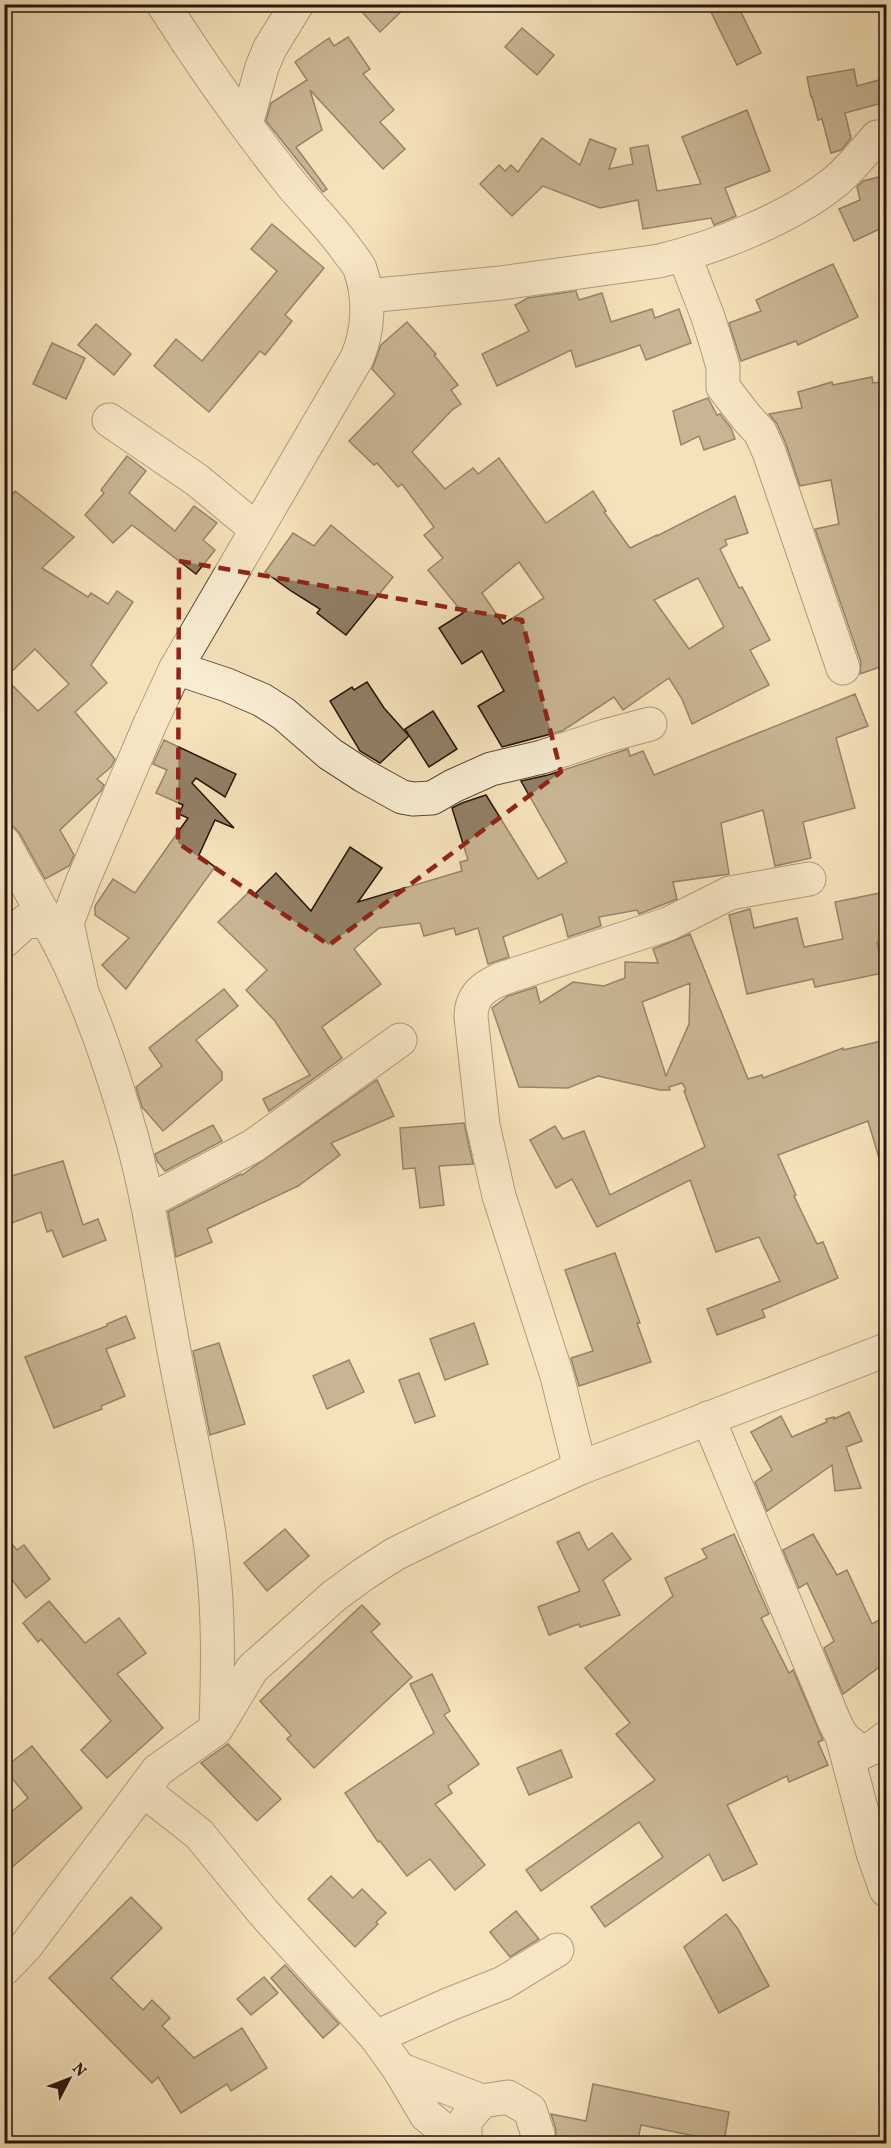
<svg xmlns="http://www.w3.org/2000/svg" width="891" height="2148" viewBox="0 0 891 2148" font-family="Vollkorn,serif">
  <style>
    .building { fill: #927f66; stroke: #27140b; stroke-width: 1.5; fill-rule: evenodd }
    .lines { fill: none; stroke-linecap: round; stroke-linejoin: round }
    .minor-casing { stroke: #5a4837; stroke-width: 35 }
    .minor { stroke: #f8ecd2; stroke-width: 33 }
    .marked { fill: none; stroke: #8f2418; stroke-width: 4.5; stroke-dasharray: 12 8; stroke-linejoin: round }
  </style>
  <rect width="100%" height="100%" fill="#f5e2ba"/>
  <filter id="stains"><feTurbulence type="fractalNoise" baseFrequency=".00333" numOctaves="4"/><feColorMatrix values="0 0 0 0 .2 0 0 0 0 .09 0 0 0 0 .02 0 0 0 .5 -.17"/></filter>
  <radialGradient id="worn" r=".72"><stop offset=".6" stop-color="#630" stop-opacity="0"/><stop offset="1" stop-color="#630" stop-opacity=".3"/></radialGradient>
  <g class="building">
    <path d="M355 4H409L380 32Z"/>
    <path d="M707 4H737L761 53 737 65Z"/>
    <path d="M522 28 554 55 537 75 505 47Z"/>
    <path d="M348 37 370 69 363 74 394 110 380 122 405 149 383 169 310 90 322 130 296 147 327 189 323 192 266 121 271 103 307 80 295 62 329 38 334 46Z"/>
    <path d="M854 69 857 86 886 78V102L845 113 851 138 841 150 831 153 822 119 818 120 812 97H811L807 77Z"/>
    <path d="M747 110 770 171 725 188 736 216 714 225 711 218 643 229 638 200 600 208 543 186 512 216 480 184 499 165 505 171 511 165 518 172 542 138 580 165 590 139 616 149 609 169 633 164 630 148 648 145 657 191 701 184 682 137Z"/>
    <path d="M886 175V226L854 241 839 209 860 200 857 187 863 181Z"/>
    <path d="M272 224 324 268 285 315 292 321 265 355 260 351 209 412 154 366 176 339 202 361 277 271 251 249Z"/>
    <path d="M833 264 858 317 798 345 796 341 741 361 729 323 761 311 756 300Z"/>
    <path d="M576 291 579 300 602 293 611 322 652 309 655 318 679 309 691 343 646 360 640 345 576 367 571 350 497 386 482 354 529 331 515 305 528 298Z"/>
    <path d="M407 322 436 354 434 355 458 385 451 390 461 404 452 410 412 452 445 489 473 468 478 474 499 458 546 523 593 491 606 511 604 512 630 548 657 535V536L735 496 748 533 725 540 727 545 720 549 739 588 742 587 770 640 750 650 769 685 692 724 682 699 669 678 623 710 614 697 562 731 502 747 478 706 504 691 482 651 462 664 439 628 463 613 428 570 443 558 424 535 434 527 402 484 398 487 377 463 374 465 349 441 395 394 372 369 381 345ZM519 562 544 598 503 624 482 593ZM698 578 724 627 689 649 654 600Z"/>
    <path d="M96 324 131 354 114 375 78 345Z"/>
    <path d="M52 343 85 358 66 399 33 384Z"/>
    <path d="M872 377 873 383 880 382 882 396 886 395V665L860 674 861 662 815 529 839 524 831 480 800 486 786 444 777 424 769 414 802 408 798 392 832 382 833 385Z"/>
    <path d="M708 398 717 415 720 414 731 428 735 439 704 450 699 436 681 445 673 411Z"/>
    <path d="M127 456 146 471 129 493 175 531 194 506 217 523 203 540 215 550 196 574 132 525 113 543 85 515 104 493 101 490Z"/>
    <path d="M15 491 74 537 42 568 88 597 91 593 108 604 117 591 133 602 91 665 107 683 75 712 115 759 111 767 97 779 104 785 101 791 60 830 74 855 69 866 45 879 20 834 14 827 4 823V505ZM35 649 69 684 38 711 5 678Z"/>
    <path d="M331 525 393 577 346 635 317 613 320 609 291 591 265 572 293 533 314 546Z"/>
    <path d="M367 682 384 708 409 736 380 763 360 751 330 701 352 687 354 690Z"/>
    <path d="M855 694 868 726 836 738 855 808 803 822 811 858 775 866 763 810 721 823 729 874 673 882 677 899 639 914 637 910 599 917 601 926 568 937 562 914 503 937 509 957 488 964 478 928 456 935 454 928 424 936 420 923 379 928 354 949 381 984 322 1027 342 1058 269 1111 263 1099 310 1075 275 1021 246 990 267 970 218 922 251 890 255 894 276 873 311 911 350 847 382 868 358 902 462 871 460 862 468 860 452 808 462 803 486 795 538 879 567 862 521 781 548 775 628 749 630 756 643 751 654 775Z"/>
    <path d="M433 711 457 749 429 767 405 729Z"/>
    <path d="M164 740 236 774 225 797 196 778 192 783 234 828 215 820 199 855 215 867 126 989 102 965 129 938 95 915V906L113 879 135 893 188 818 179 814 183 805 156 793 167 770 153 764Z"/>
    <path d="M880 893 886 925V940L877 942 883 973 815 987 813 979 747 994 729 915 750 909 754 928 797 918 804 947 843 939 835 902Z"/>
    <path d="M690 934 748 1079 762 1075 763 1078 843 1048V1050L886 1040V1164L881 1165 868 1121 778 1155 796 1195 794 1196 817 1244 823 1242 838 1278 762 1310 765 1317 717 1335 707 1309 780 1281 759 1237 716 1252 690 1180 597 1227 572 1179 556 1188 530 1140 555 1126 563 1139 584 1131 610 1195 705 1147 684 1091 686 1090 682 1083 669 1087 670 1090H660L598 1076 568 1088 519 1087 492 1008 508 996 536 987 540 1003 573 982 604 986 625 978V962L658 963 653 949ZM690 983 689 1024 666 1076 642 1002Z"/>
    <path d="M224 989 238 1006 196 1040 222 1072V1080L163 1131 142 1107 136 1087 162 1066 149 1048Z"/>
    <path d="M377 1080 394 1116 331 1143 340 1155 298 1186 207 1229 212 1242 176 1257 168 1212 241 1174 242 1175Z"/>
    <path d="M464 1123 473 1164 439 1166 444 1205 420 1208 415 1168 403 1169 400 1128Z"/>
    <path d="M213 1125 222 1141 165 1171 157 1161 155 1154Z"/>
    <path d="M63 1161 83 1225 98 1219 106 1240 63 1257 52 1230 47 1232 41 1212 4 1226V1178Z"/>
    <path d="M615 1253 640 1323H637L651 1362 579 1386 571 1358 593 1351 565 1270Z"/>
    <path d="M126 1316 135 1338 106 1349 125 1396 101 1406 102 1409 54 1428 25 1357 107 1326V1324Z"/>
    <path d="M474 1323 488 1364 445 1380 430 1339Z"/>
    <path d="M219 1343 245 1424 210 1435 193 1351Z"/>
    <path d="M349 1360 364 1392 327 1409 313 1376Z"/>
    <path d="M419 1373 435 1416 415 1423 399 1380Z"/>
    <path d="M849 1412 862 1441 846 1447 861 1488 835 1491 832 1465 767 1511 755 1482 772 1470 751 1432 781 1416 792 1437 827 1422 826 1419 834 1417V1419Z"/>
    <path d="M285 1529 309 1556 267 1591 244 1563Z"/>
    <path d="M579 1532 588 1550 612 1533 631 1559 603 1580 620 1615 580 1627 579 1624 549 1635 538 1607 580 1591 557 1542Z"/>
    <path d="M734 1534 769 1614 761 1618 789 1673 793 1670 823 1740 818 1742 828 1765 789 1782 787 1776 727 1805 757 1864 723 1881 709 1854 605 1927 591 1907 663 1857 639 1822 541 1891 526 1870 655 1780 616 1734 630 1723 585 1668 673 1596 665 1578 707 1558 702 1549Z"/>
    <path d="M813 1534 837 1575 847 1570 872 1624 886 1616V1662L843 1694 824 1648 834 1641 807 1583 799 1588 783 1550Z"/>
    <path d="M4 1535 17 1550 24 1545 50 1579 26 1598 4 1569Z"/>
    <path d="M49 1601 85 1643 119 1618 146 1653 117 1674 163 1728 107 1778 81 1750 111 1721 41 1639 38 1642 23 1623Z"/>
    <path d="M362 1605 380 1624 371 1632 412 1677 314 1768 287 1739 291 1735 260 1701Z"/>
    <path d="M432 1674 450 1711 444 1715 479 1764 448 1786 452 1793 435 1804 485 1865 455 1890 430 1859 407 1876 380 1841 378 1842 345 1793 434 1733 410 1684Z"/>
    <path d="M228 1744 281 1799 257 1821 201 1763Z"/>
    <path d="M32 1746 82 1808 4 1874V1818L28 1798 4 1768Z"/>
    <path d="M561 1750 572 1777 529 1795 517 1768Z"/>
    <path d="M331 1876 353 1898 362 1889 386 1913 376 1922 378 1924 355 1947 308 1899Z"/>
    <path d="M131 1897 162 1928 111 1978 143 2010 152 2000 170 2018 162 2026 194 2058 242 2028 267 2068 231 2091 227 2084 181 2113 158 2077 152 2083 49 1978Z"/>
    <path d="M516 1911 539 1939 510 1957 490 1932Z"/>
    <path d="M726 1914 738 1929 769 1986 719 2013 684 1947Z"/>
    <path d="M285 1965 339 2024 323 2038 271 1978Z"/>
    <path d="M264 1977 278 1993 251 2015 237 1999Z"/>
    <path d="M593 2084 729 2112 724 2142 641 2125 637 2144H555L556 2130 551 2114 586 2121Z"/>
  </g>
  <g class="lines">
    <defs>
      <g id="minor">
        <path d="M246 124 262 67 270 48 297 4"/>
        <path d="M684 255 708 317 717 346 723 367V387L747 418 760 432 769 452 843 668"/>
        <path d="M367 296 501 283 659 261C715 248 791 218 836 181 851 168 864 152 877 137"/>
        <path d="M109 420 197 480 256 529"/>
        <path d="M176 668 227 685 262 700 284 714 330 754 364 776 402 797 413 799 432 798 453 786 491 769 542 757 605 736 650 724"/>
        <path d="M4 843C30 892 60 939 81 990 99 1032 114 1077 127 1121 150 1197 160 1278 175 1356 187 1423 204 1489 212 1556 219 1612 218 1670 216 1726"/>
        <path d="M4 941 26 921 66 923"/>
        <path d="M81 988 67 923 82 883 150 724 176 668 357 358C369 330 370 297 360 269 357 262 351 256 347 250 330 226 309 206 291 184 245 126 202 66 163 4"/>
        <path d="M147 1202 253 1146 400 1040"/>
        <path d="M708 1418 835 1723 842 1736 861 1753 874 1747 886 1738"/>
        <path d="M580 1468 557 1376 499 1196 483 1125 471 1017C471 996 483 987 501 979L668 924 730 893 809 879"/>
        <path d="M842 1736 873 1853 886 1890"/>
        <path d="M143 1790 199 1834 263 1912 376 2037 450 2004 503 1983 557 1950"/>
        <path d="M4 1969 26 1946 158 1770 216 1729 252 1669 334 1596 364 1574 395 1554 448 1528 580 1468 886 1350"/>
        <path d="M376 2037 399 2069 426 2115 461 2144"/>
        <path d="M399 2069 482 2101"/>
        <path d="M465 2144V2121L482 2101 508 2097 530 2110 538 2135 535 2144"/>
      </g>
    </defs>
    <use href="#minor" class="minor-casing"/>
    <use href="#minor" class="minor"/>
  </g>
  <path d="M0 0H891V2148H0ZM179 561 522 620 561 772 329 945 178 843Z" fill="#f5e2ba" fill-opacity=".55" fill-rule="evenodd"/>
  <path class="marked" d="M179 561 522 620 561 772 329 945 178 843Z"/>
  <rect width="891" height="2148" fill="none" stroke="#f5e2ba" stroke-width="24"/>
  <rect x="6" y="6" width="879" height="2136" fill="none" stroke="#27140b" stroke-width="3"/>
  <rect x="12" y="12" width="867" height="2124" fill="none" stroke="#27140b" stroke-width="1.5"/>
  <g transform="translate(69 2079) rotate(48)" stroke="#f8ecd2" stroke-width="4.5" paint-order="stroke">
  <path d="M0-4.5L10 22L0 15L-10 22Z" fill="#27140b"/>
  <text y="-9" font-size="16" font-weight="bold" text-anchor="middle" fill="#27140b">N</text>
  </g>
  <rect width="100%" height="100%" filter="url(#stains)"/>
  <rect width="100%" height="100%" fill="url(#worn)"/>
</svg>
